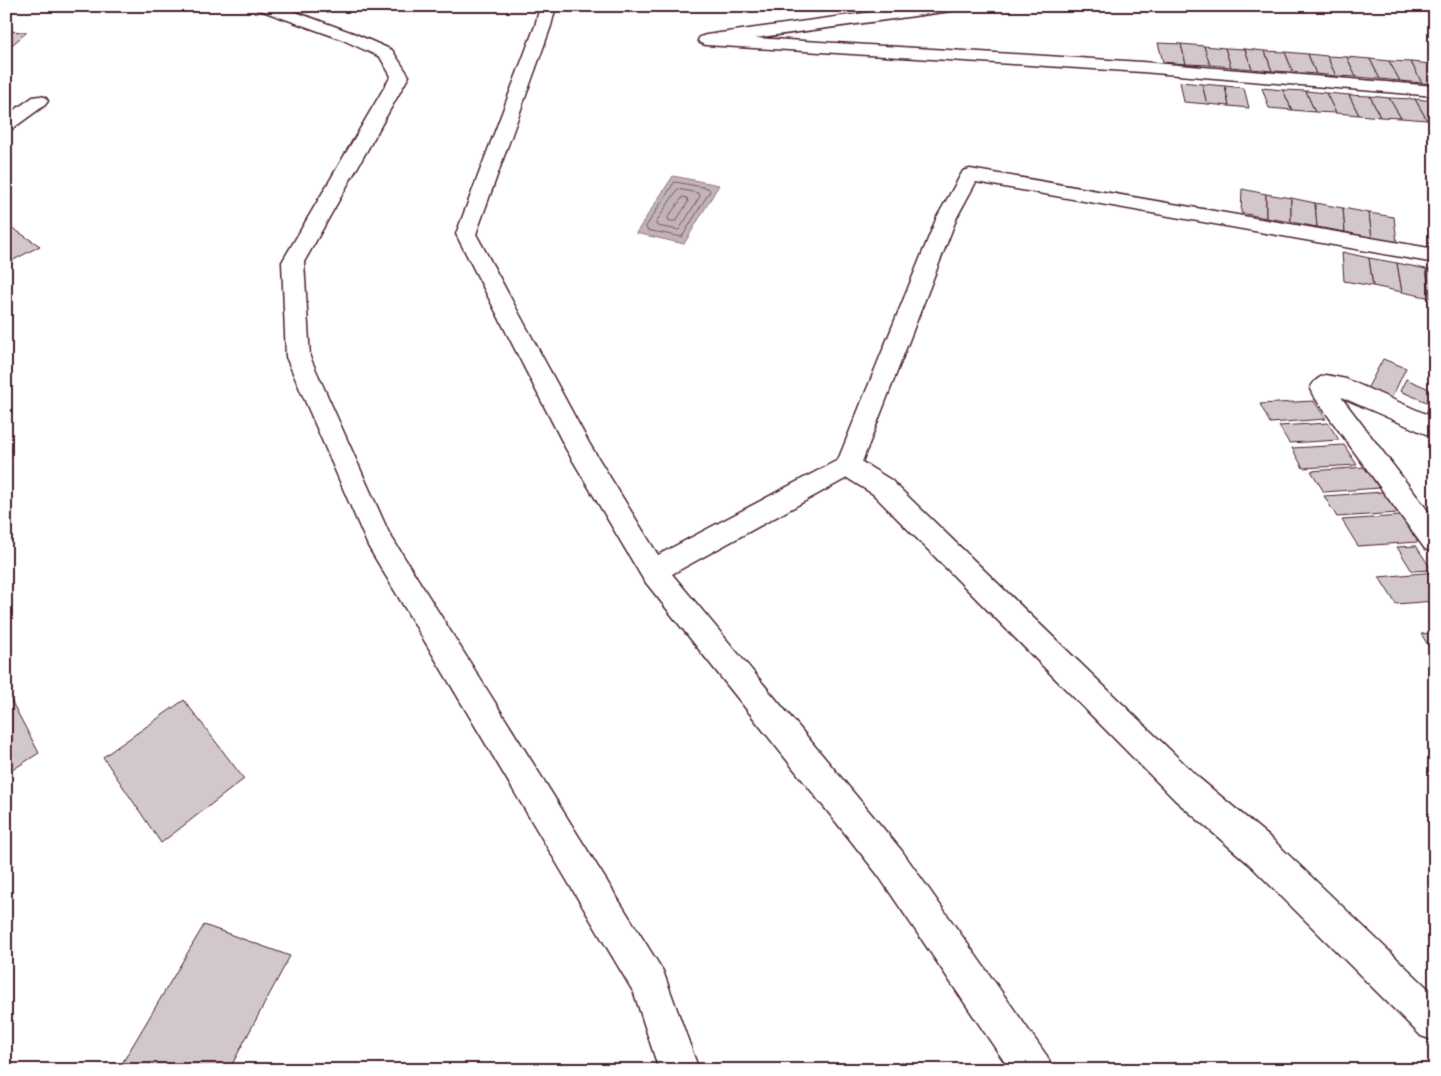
<svg xmlns="http://www.w3.org/2000/svg" width="1441" height="1076" viewBox="0 0 1441 1076" font-family="Pangolin,sans-serif">
  <style>
    .water { fill: #c1b3b6; stroke: #91787e }
    .lines { fill: none; stroke-linecap: round; stroke-linejoin: round }
    .shore { stroke: #7a5a63; stroke-width: 1 }
    .building { fill: #d2c7cb; stroke: #4a1f2b }
    .street-casing { stroke: #4a1f2b; stroke-width: 3 }
    .street { fill: #fff; fill-rule: evenodd }
  </style>
  <rect width="100%" height="100%" fill="#fff"/>
  <filter id="ink" filterUnits="userSpaceOnUse"><feTurbulence type="fractalNoise" baseFrequency=".02" numOctaves="2"/><feDisplacementMap in="SourceGraphic" scale="10" xChannelSelector="R" yChannelSelector="G"/><feConvolveMatrix kernelMatrix="1 2 1 2 8 2 1 2 1" color-interpolation-filters="sRGB"/></filter>
  <g filter="url(#ink)">
    <path class="water" d="M673 176 719 185 684 244 636 233Z"/>
    <g class="lines">
      <g class="shore">
        <path d="M675 182 708 188 710 191 682 237 647 230 646 227Z"/>
        <path d="M678 189 698 193 700 196 679 230 657 226 656 223Z"/>
        <path d="M683 197 687 198 688 202 676 221H669L668 218Z"/>
      </g>
    </g>
    <g class="building">
      <path d="M6 31 27 32 6 50Z"/>
      <path d="M1158 43 1181 44 1186 64 1163 62Z"/>
      <path d="M1181 44 1204 46 1210 65 1186 64Z"/>
      <path d="M1204 46 1225 48 1231 67 1210 65Z"/>
      <path d="M1225 48 1245 49 1252 69 1231 67Z"/>
      <path d="M1245 49 1265 51 1272 71 1252 69Z"/>
      <path d="M1265 51 1285 52 1293 72 1272 71Z"/>
      <path d="M1285 52 1308 54 1316 74 1293 72Z"/>
      <path d="M1308 54 1327 56 1336 76 1316 74Z"/>
      <path d="M1327 56 1347 57 1356 77 1336 76Z"/>
      <path d="M1347 57 1370 59 1380 79 1356 77Z"/>
      <path d="M1370 59 1389 61 1400 81 1380 79Z"/>
      <path d="M1389 61 1411 62 1422 83 1400 81Z"/>
      <path d="M1411 62 1432 64 1435 69V84L1422 83Z"/>
      <path d="M1180 82 1202 84 1207 104 1184 102Z"/>
      <path d="M1202 84 1225 86 1229 106 1207 104Z"/>
      <path d="M1225 86 1244 88 1249 108 1229 106Z"/>
      <path d="M1262 88 1283 90 1292 110 1269 108Z"/>
      <path d="M1283 90 1306 91 1315 112 1292 110Z"/>
      <path d="M1306 91 1326 93 1336 113 1315 112Z"/>
      <path d="M1326 93 1349 95 1359 115 1336 113Z"/>
      <path d="M1349 95 1370 96 1380 117 1359 115Z"/>
      <path d="M1370 96 1389 98 1401 118 1380 117Z"/>
      <path d="M1389 98 1415 99 1427 120 1401 118Z"/>
      <path d="M1415 99 1435 101V121L1427 120Z"/>
      <path d="M1242 189 1266 194V218L1241 213Z"/>
      <path d="M1266 194 1291 198V222L1266 218Z"/>
      <path d="M1291 198 1315 203 1317 227 1291 222Z"/>
      <path d="M1315 203 1343 208 1345 232 1317 227Z"/>
      <path d="M1343 208 1369 213 1372 238 1345 232Z"/>
      <path d="M1369 213 1394 217 1397 242 1372 238Z"/>
      <path d="M9 226 40 246 6 264V227Z"/>
      <path d="M1342 252 1369 258 1373 286 1344 281Z"/>
      <path d="M1369 258 1397 263 1402 292 1373 286Z"/>
      <path d="M1397 263 1426 269 1431 298 1402 292Z"/>
      <path d="M1426 269 1435 270V298H1431Z"/>
      <path d="M1383 359 1406 368 1391 399 1367 389Z"/>
      <path d="M1406 379 1434 391 1429 403 1400 391Z"/>
      <path d="M1435 395V416L1426 413Z"/>
      <path d="M1314 401 1326 419 1270 423 1260 404Z"/>
      <path d="M1328 423 1339 440 1289 443 1279 426Z"/>
      <path d="M1344 445 1357 465 1303 468 1292 448Z"/>
      <path d="M1365 467 1379 488 1324 492 1311 471Z"/>
      <path d="M1384 492 1398 513 1337 517 1324 496Z"/>
      <path d="M1401 516 1418 542 1358 546 1342 520Z"/>
      <path d="M1416 546 1432 570 1412 571 1397 547Z"/>
      <path d="M1435 572V601L1396 604 1379 577Z"/>
      <path d="M1435 633V656L1421 634Z"/>
      <path d="M6 691 39 753 6 774Z"/>
      <path d="M184 700 244 779 161 843 103 757Z"/>
      <path d="M204 925 290 956 229 1070H128L120 1067Z"/>
    </g>
    <g class="lines">
      <defs>
        <g id="street">
          <path d="M255 6H279L353 33 392 50 409 76 304 262 310 357 389 533 663 971 699 1070H659L634 993 368 546 286 357 282 262 391 76 380 57 341 39 257 9Z"/>
          <path d="M540 6H556L551 26 476 234 589 443 658 555 838 460 937 217 963 171 970 169 1435 249V263L976 182 957 217 862 462 891 480 1199 778 1273 840 1435 995V1041L1421 1036 1249 864 1175 800 873 494 847 478 672 574 902 851 1047 1056 1053 1070H1010L878 875 643 579 566 449 456 234 535 26Z"/>
          <path d="M915 6H959L957 9 951 11 755 38 1142 62 1435 86V96L1142 72 706 45 700 43 698 40 700 37 706 35Z"/>
          <path d="M39 96 45 97 48 101 45 105 12 129 6 130V116L33 97Z"/>
          <path d="M1326 375 1346 379 1435 418V438L1341 397 1435 520V552L1425 549 1313 395 1310 389C1314 381 1317 378 1326 375Z"/>
        </g>
      </defs>
      <use href="#street" class="street-casing"/>
      <use href="#street" class="street"/>
    </g>
  </g>
  <rect width="1441" height="1076" fill="none" stroke="#fff" stroke-width="25"/>
  <rect x="12" y="12" width="1416" height="1051" fill="none" stroke="#4a1f2b" stroke-width="2" filter="url(#ink)"/>
</svg>
